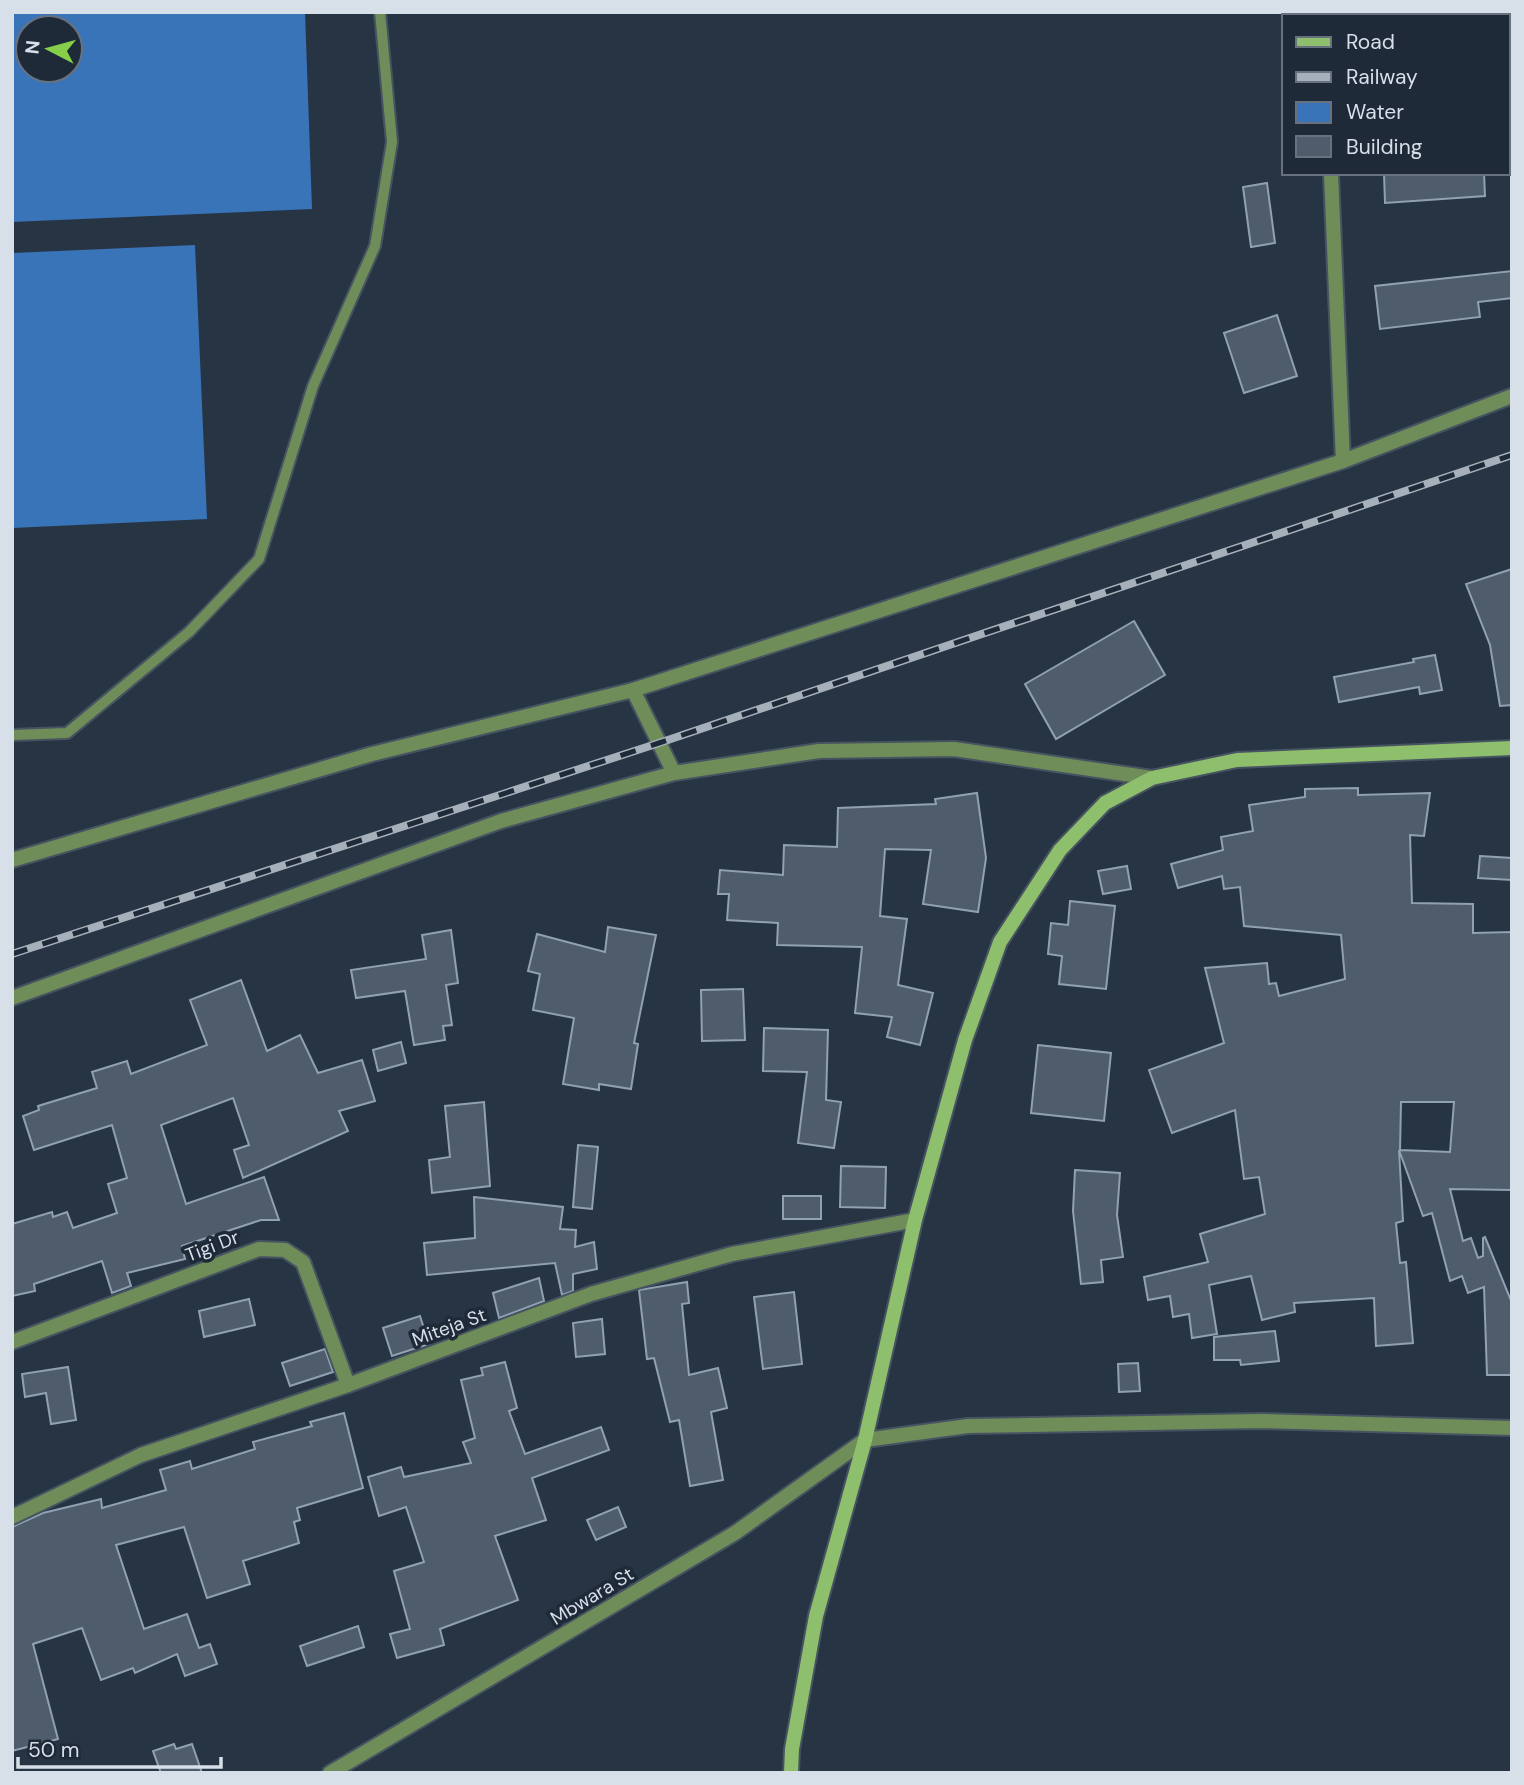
<svg xmlns="http://www.w3.org/2000/svg" width="1524" height="1785" viewBox="0 0 1524 1785" font-family="'DM Sans',sans-serif">
  <style>
    .water { fill: #3a74b8; fill-rule: evenodd }
    .building { fill: #4e5c6c; stroke: #91a0b2; stroke-width: 2; fill-rule: evenodd }
    .lines { fill: none; stroke-linecap: round; stroke-linejoin: round }
    .lane-casing { stroke: #475361; stroke-width: 14 }
    .street-casing { stroke: #475361; stroke-width: 18 }
    .secondary-casing { stroke: #475361; stroke-width: 18 }
    .lane { stroke: #6e8d59; stroke-width: 10 }
    .street { stroke: #6e8d59; stroke-width: 14 }
    .secondary { stroke: #8ebf6c; stroke-width: 14 }
    .rail-casing { stroke: #a6b0bb; stroke-width: 8 }
    .rail { stroke: #1e2a38; stroke-width: 5; stroke-dasharray: 16; stroke-linecap: butt }
    .labels { text-anchor: middle; dominant-baseline: central; stroke-width: 7; stroke-linejoin: round; paint-order: stroke }
    .street-label { font-size: 19px; fill: #d7dfe9; stroke: #1e2a38 }
  </style>
  <rect width="100%" height="100%" fill="#273443"/>
  <g class="water">
    <path d="M12 12H305L312 209 12 222ZM28 28H70V70H28Z"/>
    <path d="M195 245 207 519 12 528V253Z"/>
  </g>
  <g class="building">
    <path d="M1384 173H1484L1485 196 1385 203Z"/>
    <path d="M1267 183 1275 243 1251 247 1243 187Z"/>
    <path d="M1512 271V298L1478 302 1480 317 1380 329 1375 286Z"/>
    <path d="M1277 315 1297 376 1244 393 1224 333Z"/>
    <path d="M1512 569V705L1500 706 1490 645 1466 584Z"/>
    <path d="M1134 621 1165 675 1056 739 1025 684Z"/>
    <path d="M1435 655 1442 690 1420 694 1419 687 1339 702 1334 677 1414 662 1413 659Z"/>
    <path d="M1358 788V795L1430 793 1424 836 1410 835 1412 903 1473 904V933L1512 932V1190L1450 1189 1463 1241 1471 1238 1478 1258 1483 1256V1238L1485 1237 1512 1303V1375H1487L1484 1287 1468 1293 1462 1276 1450 1281 1432 1213 1423 1216 1399 1150 1403 1221 1396 1223 1400 1263 1406 1262 1413 1343 1376 1346 1374 1298 1294 1303 1295 1312 1262 1320 1251 1276 1209 1285 1217 1334 1192 1338 1189 1314 1173 1317 1170 1296 1148 1300 1144 1277 1208 1262 1200 1234 1265 1214 1259 1177 1244 1179 1235 1110 1172 1133 1149 1070 1224 1043 1205 968 1267 963 1269 984 1276 983 1279 996 1345 979 1341 935 1244 926 1240 887 1224 889 1222 876 1178 888 1171 864 1223 850 1221 837 1253 831 1249 805 1305 797V789ZM1401 1102H1454L1450 1152 1400 1150Z"/>
    <path d="M977 793 986 858 978 912 923 904 931 850 885 849 880 916 907 919 898 985 933 993 920 1045 887 1037 892 1017 855 1013 862 947 777 945 778 923 727 920 729 894H718L720 870 783 875 784 845 837 847 838 808 936 804 935 799Z"/>
    <path d="M1480 856 1512 858V880L1478 878Z"/>
    <path d="M1127 866 1131 889 1103 894 1098 871Z"/>
    <path d="M1070 901 1115 906 1106 989 1059 984 1062 956 1048 954 1051 923 1068 925Z"/>
    <path d="M608 927 656 935 634 1043 638 1044 631 1089 599 1084V1090L563 1084 574 1018 533 1010 540 974 528 971 537 934 605 952Z"/>
    <path d="M451 930 458 983 446 985 452 1025 443 1026 445 1040 414 1045 405 991 356 998 351 970 426 959 422 935Z"/>
    <path d="M241 980 267 1051 300 1035 318 1073 362 1060 375 1101 339 1111 348 1131 243 1178 234 1150 249 1145 233 1098 161 1125 186 1204 264 1177 279 1220H261L182 1246 185 1259 127 1273 131 1286 112 1293 102 1261 34 1284 35 1291 12 1296V1224L52 1212 53 1217 67 1212 73 1228 117 1213 108 1184 127 1178 112 1125 34 1150 23 1116 39 1110 38 1106 97 1088 92 1072 127 1061 131 1074 207 1045 190 1000Z"/>
    <path d="M743 989 745 1040 702 1041 701 990Z"/>
    <path d="M764 1028 828 1030 826 1100 841 1102 834 1148 798 1143 807 1072 763 1071Z"/>
    <path d="M401 1042 406 1063 378 1071 373 1050Z"/>
    <path d="M1038 1045 1111 1053 1104 1121 1031 1113Z"/>
    <path d="M484 1102 490 1186 432 1193 429 1160 450 1157 445 1106Z"/>
    <path d="M578 1145 598 1147 592 1209 573 1207Z"/>
    <path d="M841 1166 886 1167 885 1208 840 1207Z"/>
    <path d="M1075 1170 1120 1173 1117 1215 1123 1257 1101 1260 1103 1282 1081 1284 1073 1211Z"/>
    <rect x="783" y="1196" width="38" height="23"/>
    <path d="M474 1197 563 1207 560 1229 576 1230 575 1247 594 1242 597 1269 573 1274V1291L562 1295 555 1263 427 1275 424 1243 475 1238Z"/>
    <path d="M539 1278 544 1301 499 1318 493 1293Z"/>
    <path d="M687 1282 689 1303 682 1304 689 1375 718 1368 727 1408 711 1412 723 1480 690 1486 679 1420 670 1422 654 1358 647 1359 639 1290Z"/>
    <path d="M794 1292 802 1364 763 1369 754 1297Z"/>
    <path d="M249 1299 255 1325 204 1337 199 1311Z"/>
    <path d="M420 1316 429 1344 392 1356 383 1328Z"/>
    <path d="M602 1319 605 1354 576 1357 573 1323Z"/>
    <path d="M1275 1331 1279 1361 1241 1365 1240 1360H1214V1337Z"/>
    <path d="M325 1349 333 1372 290 1386 282 1363Z"/>
    <path d="M505 1362 517 1408 509 1411 525 1454 601 1427 609 1450 532 1478 546 1520 495 1536 518 1600 440 1629 444 1645 397 1658 390 1634 410 1629 394 1571 424 1562 406 1507 379 1516 368 1477 401 1467 404 1477 471 1463 463 1442 475 1438 461 1380 483 1375 481 1368Z"/>
    <path d="M1138 1363 1140 1391 1119 1392 1118 1364Z"/>
    <path d="M68 1367 76 1420 51 1424 46 1393 25 1397 22 1374Z"/>
    <path d="M344 1413 363 1488 297 1508 300 1520 294 1522 299 1543 243 1561 250 1584 207 1598 184 1527 116 1545 144 1629 187 1614 199 1648 210 1644 217 1664 185 1676 177 1654 135 1673 133 1668 101 1680 82 1628 33 1644 58 1739 12 1751V1527L43 1513 101 1499 102 1508 166 1490 160 1470 190 1461 192 1469 255 1449 253 1442 312 1426 310 1422Z"/>
    <path d="M618 1507 626 1527 596 1540 587 1520Z"/>
    <path d="M358 1626 364 1647 307 1666 300 1646Z"/>
    <path d="M174 1744 176 1749 192 1744 202 1773H161L153 1751Z"/>
  </g>
  <g class="lines">
    <defs>
      <path id="lane" d="M12 735 67 733 189 632 259 559 313 386 375 246 392 142 380 12"/>
      <g id="street">
        <path d="M1322 12 1323 16"/>
        <path d="M1331 173 1343 461"/>
        <path d="M633 690 674 773"/>
        <path d="M12 860 372 754 633 690 1343 461 1512 396"/>
        <path d="M12 998 501 821 674 773 819 751 954 749 1152 778"/>
        <path d="M12 1342 259 1249 285 1250 303 1262 348 1385"/>
        <path d="M12 1517 141 1455 348 1385 591 1294 732 1254 915 1220"/>
        <path d="M330 1773 735 1533 865 1440 968 1426 1261 1421 1512 1428"/>
      </g>
      <path id="secondary" d="M791 1773 792 1749 816 1616 865 1440 915 1220 965 1040 1000 942 1060 850 1105 803 1152 778 1237 760 1512 748"/>
    </defs>
    <use href="#lane" class="lane-casing"/>
    <use href="#street" class="street-casing"/>
    <use href="#secondary" class="secondary-casing"/>
    <use href="#lane" class="lane"/>
    <use href="#street" class="street"/>
    <use href="#secondary" class="secondary"/>
    <defs>
      <path id="rail" d="M12 954 659 743 1512 455"/>
    </defs>
    <use href="#rail" class="rail-casing"/>
    <use href="#rail" class="rail"/>
  </g>
  <g class="labels">
    <g class="street-label">
      <text transform="translate(212 1246) rotate(-21)">Tigi Dr</text>
      <text transform="translate(449 1327) rotate(-20)">Miteja St</text>
      <text transform="translate(592 1596) rotate(-31)">Mbwara St</text>
    </g>
  </g>
  <rect width="1524" height="1785" fill="none" stroke="#d7dfe9" stroke-width="28"/>
  <rect x="1282" y="14" width="228" height="161" fill="#1e2a38" stroke="#68727f" stroke-width="2"/>
  <rect x="1296" y="37" width="35" height="10" fill="#8ebf6c" stroke="#68727f" stroke-width="2"/>
  <text x="1346" y="49" font-size="21" fill="#d7dfe9">Road</text>
  <rect x="1296" y="72" width="35" height="10" fill="#a6b0bb" stroke="#68727f" stroke-width="2"/>
  <text x="1346" y="84" font-size="21" fill="#d7dfe9">Railway</text>
  <rect x="1296" y="102" width="35" height="21" fill="#3a74b8" stroke="#68727f" stroke-width="2"/>
  <text x="1346" y="119" font-size="21" fill="#d7dfe9">Water</text>
  <rect x="1296" y="136" width="35" height="21" fill="#4e5c6c" stroke="#68727f" stroke-width="2"/>
  <text x="1346" y="154" font-size="21" fill="#d7dfe9">Building</text>
  <g transform="translate(49 49) rotate(276)"><circle r="33" fill="#1e2a38" stroke="#68727f" stroke-width="2"/>
  <path d="M0-5L12 26L0 18L-12 26Z" fill="#86cf4b"/>
  <text y="-10" font-size="19" font-weight="bold" text-anchor="middle" fill="#d7dfe9">N</text>
  </g>
  <path d="M18 1757v10h203v-10" fill="none" stroke="#d7dfe9" stroke-width="3.5"/>
  <text x="28" y="1757" font-size="21" fill="#d7dfe9" stroke="#1e2a38" stroke-width="5" paint-order="stroke">50 m</text>
</svg>
